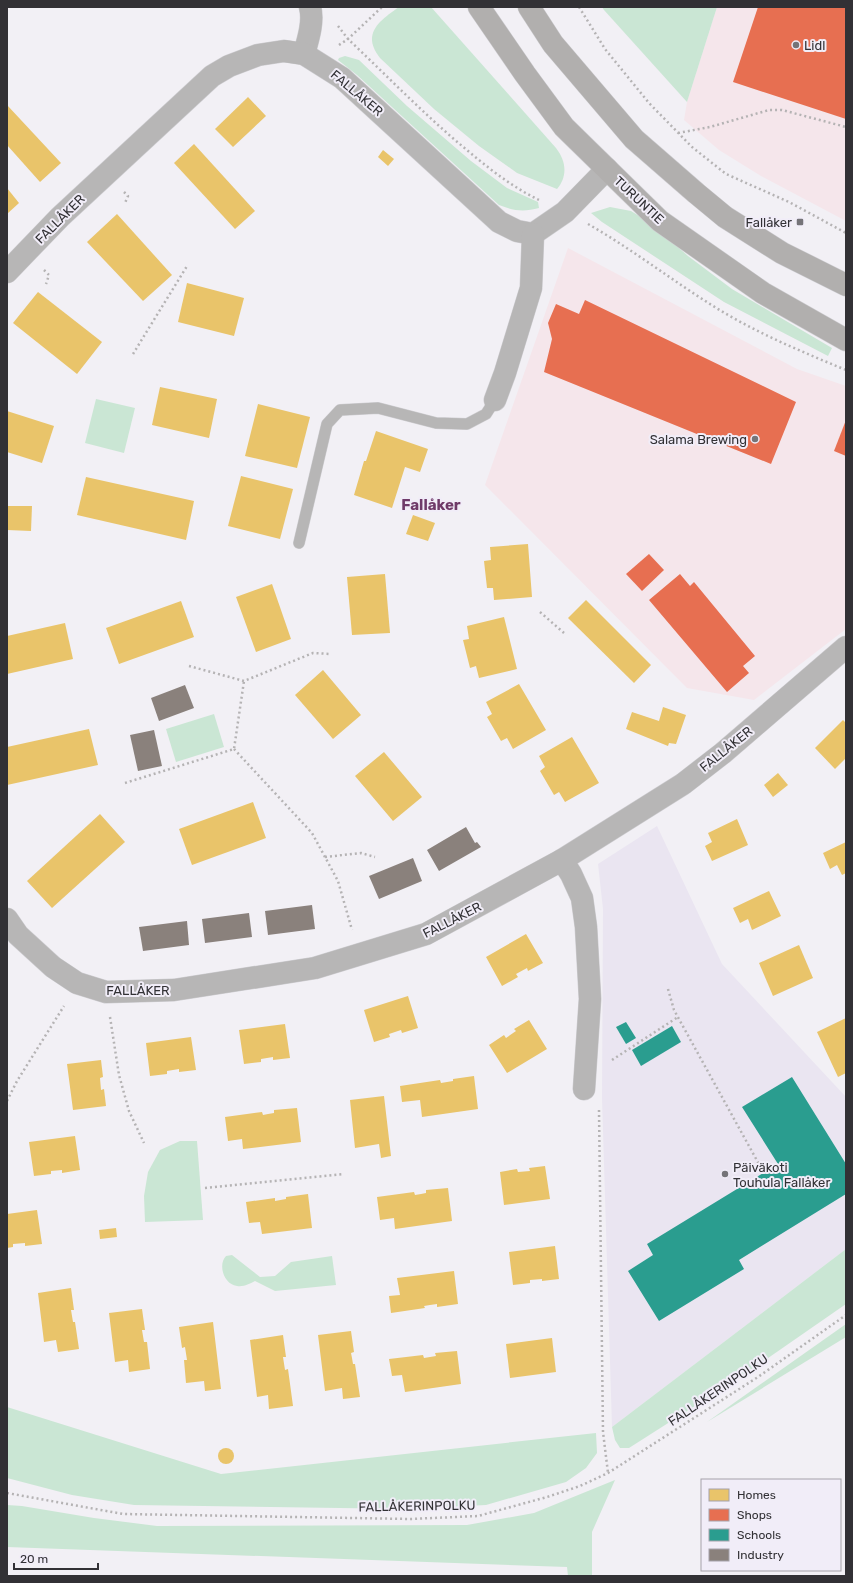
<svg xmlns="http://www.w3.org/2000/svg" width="853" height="1583" viewBox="0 0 853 1583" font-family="Rubik,sans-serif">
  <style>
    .commercial { fill: #f5e6eb }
    .built { fill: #eae5f1 }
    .green { fill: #cae6d4 }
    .homes { fill: #e9c46a }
    .shops { fill: #e76f51 }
    .schools { fill: #2a9d8f }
    .industry { fill: #8a817c }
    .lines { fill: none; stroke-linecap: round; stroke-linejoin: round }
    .lane-casing { stroke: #cfced2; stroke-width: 12 }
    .street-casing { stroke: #cfced2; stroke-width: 23 }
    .primary-casing { stroke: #cfced2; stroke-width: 23 }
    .path { stroke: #b5b3b4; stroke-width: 2.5; stroke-dasharray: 2 3; stroke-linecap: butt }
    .lane { stroke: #b7b6b6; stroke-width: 11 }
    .street { stroke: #b7b6b6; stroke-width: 22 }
    .primary { stroke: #b1afae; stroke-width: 22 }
    .poi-dot { fill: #757478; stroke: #f1edf8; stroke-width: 1.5 }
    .labels { text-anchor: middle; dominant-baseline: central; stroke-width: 4; stroke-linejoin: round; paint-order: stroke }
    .poi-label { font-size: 13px; fill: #323135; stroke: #f1edf8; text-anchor: start }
    .street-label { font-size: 13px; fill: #323135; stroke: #f1edf8 }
    .quarter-label { font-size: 15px; font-weight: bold; fill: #6f3a69; stroke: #f1edf8 }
  </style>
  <rect width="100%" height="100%" fill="#f2f0f5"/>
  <g class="commercial">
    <path d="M717 7H846V221L761 176 719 150 684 120 687 102Z"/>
    <path d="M568 248 797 369 846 386V629L754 700 687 688 485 485Z"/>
  </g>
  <path class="built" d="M657 826 722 964 846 1097V1249L612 1427 602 1098 603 909 598 864Z"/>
  <g class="green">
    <path d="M399 7H431L556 148C566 161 568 176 557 189L517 173 479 146 434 109 380 58C361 34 379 21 399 7Z"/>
    <path d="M602 7H717L687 102 604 10Z"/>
    <path d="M345 56 359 60 407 106 471 161 507 188 538 202 539 208C524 212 514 211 499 205L357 75 338 60 339 58Z"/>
    <path d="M610 207 631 211 652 224 688 256 732 289 832 348 828 356 724 302 602 222 591 213Z"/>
    <path d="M96 399 135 408 124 453 85 443Z"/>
    <path d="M214 714 224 747 176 762 166 729Z"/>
    <path d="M180 1141H197L203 1220 145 1222 144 1196 148 1172 160 1150Z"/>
    <path d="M846 1249V1304L745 1374 629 1448H620L615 1440 612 1427Z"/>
    <path d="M232 1255 260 1277 275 1276 291 1262 332 1256 336 1285 275 1291 255 1281C249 1284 244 1287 237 1286 223 1284 218 1264 226 1256Z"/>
    <path d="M846 1324V1337L707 1422Z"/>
    <path d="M7 1407 221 1474 596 1433 597 1453 586 1468 566 1482 486 1505 408 1509 134 1505 72 1495 7 1478Z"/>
    <path d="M615 1480 592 1532V1576H568L567 1567 7 1547V1505L22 1506 94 1518 157 1526 467 1525 534 1513Z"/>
  </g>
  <g class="homes">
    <path d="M248 97 266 116 233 147 215 129Z"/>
    <path d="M7 105 61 163 40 182 7 145Z"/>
    <path d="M194 144 255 211 235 229 174 163Z"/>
    <path d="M383 150 394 159 388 166 378 157Z"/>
    <path d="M7 188 19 203 7 214Z"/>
    <path d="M117 214 172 275 143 301 87 242Z"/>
    <path d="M187 283 244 298 234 336 178 322Z"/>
    <path d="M38 292 102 342 77 374 13 323Z"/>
    <path d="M160 387 217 399 209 438 152 425Z"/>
    <path d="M258 404 310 417 297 468 245 456Z"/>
    <path d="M7 411 54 426 42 463 7 452Z"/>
    <path d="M376 431 428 449 420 472 405 467 392 508 354 495 364 461H366Z"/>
    <path d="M241 476 293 489 280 539 228 526Z"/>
    <path d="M86 477 194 501 186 540 77 515Z"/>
    <path d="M7 506H32L31 531 7 530Z"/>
    <path d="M413 515 435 523 428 541 406 534Z"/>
    <path d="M528 544 532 597 494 600 493 588H487L484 561 491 560 490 547Z"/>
    <path d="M385 574 390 633 352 635 347 577Z"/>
    <path d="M272 584 291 639 256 652 236 597Z"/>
    <path d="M586 600 651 665 634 683 568 618Z"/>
    <path d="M181 601 194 637 119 664 106 628Z"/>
    <path d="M504 617 517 669 479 678 476 666 470 668 463 640 469 639 467 626Z"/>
    <path d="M65 623 73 659 7 674V636Z"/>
    <path d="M323 670 361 715 333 739 295 695Z"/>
    <path d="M519 684 546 730 513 749 507 738 501 741 487 717 492 714 486 702Z"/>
    <path d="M663 707 686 715 676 744 669 743 668 746 626 729 632 712 659 721Z"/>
    <path d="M843 720 846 723V758L835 769 815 748Z"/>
    <path d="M89 729 98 765 7 785V747Z"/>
    <path d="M572 737 599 783 565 802 559 792 554 795 540 771 545 767 539 756Z"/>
    <path d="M384 752 422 797 393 821 355 776Z"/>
    <path d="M778 773 788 785 773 797 764 785Z"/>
    <path d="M253 802 266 838 192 865 179 829Z"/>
    <path d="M100 814 125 842 52 908 27 881Z"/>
    <path d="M737 819 748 845 712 861 705 846 712 842 708 833Z"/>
    <path d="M846 842V873L842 875 837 865 830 869 823 853Z"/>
    <path d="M769 891 781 916 752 930 748 919 740 923 733 908Z"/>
    <path d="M526 934 543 963 528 971 527 968 516 974 518 977 502 986 486 957Z"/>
    <path d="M799 945 813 978 773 996 759 963Z"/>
    <path d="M408 996 418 1028 402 1033 401 1030 389 1034 390 1037 374 1042 364 1010Z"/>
    <path d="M846 1018V1073L838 1077 817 1032Z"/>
    <path d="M529 1020 547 1049 507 1073 489 1045 504 1035 506 1038 516 1031 514 1029Z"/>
    <path d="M285 1024 290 1058 273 1060V1057L261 1059V1062L244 1064 239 1030Z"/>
    <path d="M191 1037 196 1070 179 1072V1069L167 1071V1074L150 1076 146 1043Z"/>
    <path d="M101 1060 103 1077 100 1078 101 1090 104 1089 106 1106 73 1110 67 1064Z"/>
    <path d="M474 1076 478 1109 422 1117 420 1100 402 1102 400 1086 440 1080 441 1083 453 1081V1079Z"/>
    <path d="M384 1096 391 1156 381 1158 379 1144 355 1148 350 1100Z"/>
    <path d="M297 1108 301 1142 243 1149 242 1139 228 1141 225 1117 262 1112 263 1115 268 1114 274 1113V1110Z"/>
    <path d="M75 1136 80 1170 62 1173V1170L51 1171V1174L34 1176 29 1142Z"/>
    <path d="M545 1166 550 1199 504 1205 500 1172 517 1169 518 1172 530 1171 529 1168Z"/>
    <path d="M448 1188 452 1221 395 1229 394 1218 380 1220 377 1197 414 1192 415 1195 421 1194 426 1193V1190Z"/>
    <path d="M308 1194 312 1228 262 1234 260 1222 249 1223 246 1202 275 1198V1201L286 1199V1197Z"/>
    <path d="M37 1210 42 1244 25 1246V1243L13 1244V1247L7 1248V1214Z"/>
    <path d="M116 1228 117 1237 100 1239 99 1230Z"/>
    <path d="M555 1246 559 1279 542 1281V1279L530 1280V1283L513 1285 509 1252Z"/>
    <path d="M454 1271 458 1304 437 1307V1304L430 1305 424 1306 425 1308 391 1313 389 1296 400 1295 397 1278Z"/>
    <path d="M71 1288 74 1310H71L73 1322H75L79 1349 58 1352 56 1340 44 1342 38 1293Z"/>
    <path d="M142 1309 145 1330H142L144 1342H147L150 1369 129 1372 128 1360 115 1362 109 1313Z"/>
    <path d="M213 1322 221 1389 205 1391 204 1381 186 1383 184 1360H187L185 1347 182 1348 179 1327Z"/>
    <path d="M351 1331 354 1352 351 1353 352 1358 353 1364H355L360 1397 343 1399 342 1388 325 1391 318 1335Z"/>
    <path d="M283 1335 286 1357H283L285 1370 288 1369 293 1406 269 1409 268 1395 257 1397 250 1340Z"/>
    <path d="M552 1338 556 1372 510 1378 506 1344Z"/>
    <path d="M457 1351 461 1384 405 1392 402 1375 392 1376 389 1359 423 1355 424 1358 436 1356 435 1353Z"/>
    <circle cx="226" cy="1456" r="8"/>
  </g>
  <g class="shops">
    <path d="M758 7H846V119L733 82Z"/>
    <path d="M585 300 796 402 771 464 544 372 552 339 548 323 556 304 579 314Z"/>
    <path d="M846 420V456L834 451Z"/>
    <path d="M649 554 664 570 642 591 626 574Z"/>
    <path d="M680 574 690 586 694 582 755 656 743 666 749 673 727 692 649 600Z"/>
  </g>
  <g class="schools">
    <path d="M626 1022 636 1038 626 1044 616 1027Z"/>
    <path d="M672 1026 681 1042 641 1066 632 1050Z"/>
    <path d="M792 1077 846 1164V1194L739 1260 744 1269 659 1321 628 1271 653 1255 647 1244 778 1164 742 1107Z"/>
  </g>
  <g class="industry">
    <path d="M185 685 194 708 159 721 151 698Z"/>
    <path d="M154 730 162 766 138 771 130 735Z"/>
    <path d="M466 827 475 843 477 842 481 847 439 871 427 850Z"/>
    <path d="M413 858 422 881 379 899 369 876Z"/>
    <path d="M312 905 315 929 268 935 265 911Z"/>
    <path d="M249 913 252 937 205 943 202 919Z"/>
    <path d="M187 921 189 945 143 951 139 927Z"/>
  </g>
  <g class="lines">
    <defs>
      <path id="lane" d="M299 543 327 424 340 410 378 408 436 423 467 424 486 414 495 400"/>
      <g id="street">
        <path d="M304 54C308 40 314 21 310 7"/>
        <path d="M7 272 60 217 212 76 229 66 258 55 284 51 304 54 342 78 499 222 517 231 533 234 565 212 607 169"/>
        <path d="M495 400 505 373 531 288 533 234"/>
        <path d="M562 860 571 874 582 898 586 927 590 999 584 1089"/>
        <path d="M7 919 18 935 53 967 77 983 106 992 174 990 315 968 426 934 562 860 683 784 723 753 846 647"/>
      </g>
      <g id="primary">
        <path d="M479 7 525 74 564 127 660 221 763 293 846 340"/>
        <path d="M529 7 553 44 634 139 696 193 725 217 782 253 846 285"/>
      </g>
    </defs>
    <use href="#lane" class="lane-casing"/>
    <use href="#street" class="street-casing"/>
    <use href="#primary" class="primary-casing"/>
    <g class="path">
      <path d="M579 7 605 49 649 103 692 147 726 174 789 202 846 233"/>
      <path d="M338 26 348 39C384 73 418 108 455 140 481 162 508 185 539 200"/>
      <path d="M339 45 348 39 382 7"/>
      <path d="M678 133 710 127 769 110H782L846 127"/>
      <path d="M124 192 128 196 125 203"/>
      <path d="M588 224C630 248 669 278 710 304 752 331 800 351 846 370"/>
      <path d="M44 270 49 275 46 284"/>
      <path d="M133 354 187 266"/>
      <path d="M540 612 564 633"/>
      <path d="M189 666 244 681 313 653 330 654"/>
      <path d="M234 749 312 833 338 881 352 930"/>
      <path d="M125 783 234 749 244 681"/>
      <path d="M325 857 361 853 375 857"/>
      <path d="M668 989 674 1010 760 1166"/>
      <path d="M110 1017 119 1075 129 1111 144 1143"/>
      <path d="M612 1060 678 1017"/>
      <path d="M7 1101 17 1081 64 1006"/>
      <path d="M599 1110 603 1432 608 1473"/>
      <path d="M205 1188 344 1174"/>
      <path d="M7 1493 123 1514 411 1519 478 1516 547 1497 580 1486 608 1473 758 1377 846 1315"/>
    </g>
    <use href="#lane" class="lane"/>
    <use href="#street" class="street"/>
    <use href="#primary" class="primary"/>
  </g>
  <g class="poi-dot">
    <circle cx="796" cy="45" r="4"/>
    <rect x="796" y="218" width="8" height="8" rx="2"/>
    <circle cx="755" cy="439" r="4"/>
    <circle cx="725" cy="1174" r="4"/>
  </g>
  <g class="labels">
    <g class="poi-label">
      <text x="804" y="45">Lidl</text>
      <text x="792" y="222" text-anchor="end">Fallåker</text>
      <text x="747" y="439" text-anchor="end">Salama Brewing</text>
      <text x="733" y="1167">Päiväkoti<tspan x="733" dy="15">Touhula Fallåker</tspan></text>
    </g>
    <g class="street-label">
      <text transform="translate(357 93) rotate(40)">FALLÅKER</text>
      <text transform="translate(639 200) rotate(43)">TURUNTIE</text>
      <text transform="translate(60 219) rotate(-45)">FALLÅKER</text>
      <text transform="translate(726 749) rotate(-39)">FALLÅKER</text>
      <text transform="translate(452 920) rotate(-27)">FALLÅKER</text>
      <text x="138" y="990">FALLÅKER</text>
      <text transform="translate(718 1390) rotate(-34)">FALLÅKERINPOLKU</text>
      <text transform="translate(417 1506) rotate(-1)">FALLÅKERINPOLKU</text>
    </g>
    <g class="quarter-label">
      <text x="431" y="505">Fallåker</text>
    </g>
  </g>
  <rect width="853" height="1583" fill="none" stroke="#323135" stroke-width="16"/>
  <rect x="701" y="1479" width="140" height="92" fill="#f1edf8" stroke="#a5a2aa"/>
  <rect x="709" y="1489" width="20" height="12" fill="#e9c46a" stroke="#a5a2aa"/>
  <text x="737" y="1499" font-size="12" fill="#323135">Homes</text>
  <rect x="709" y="1509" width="20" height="12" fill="#e76f51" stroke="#a5a2aa"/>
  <text x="737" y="1519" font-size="12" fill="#323135">Shops</text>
  <rect x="709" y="1529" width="20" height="12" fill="#2a9d8f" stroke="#a5a2aa"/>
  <text x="737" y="1539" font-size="12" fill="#323135">Schools</text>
  <rect x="709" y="1549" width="20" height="12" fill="#8a817c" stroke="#a5a2aa"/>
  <text x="737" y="1559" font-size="12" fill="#323135">Industry</text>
  <path d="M14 1563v6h84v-6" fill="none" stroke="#323135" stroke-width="2"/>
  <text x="20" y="1563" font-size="12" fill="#323135" stroke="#f1edf8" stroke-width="3" paint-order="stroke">20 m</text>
</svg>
